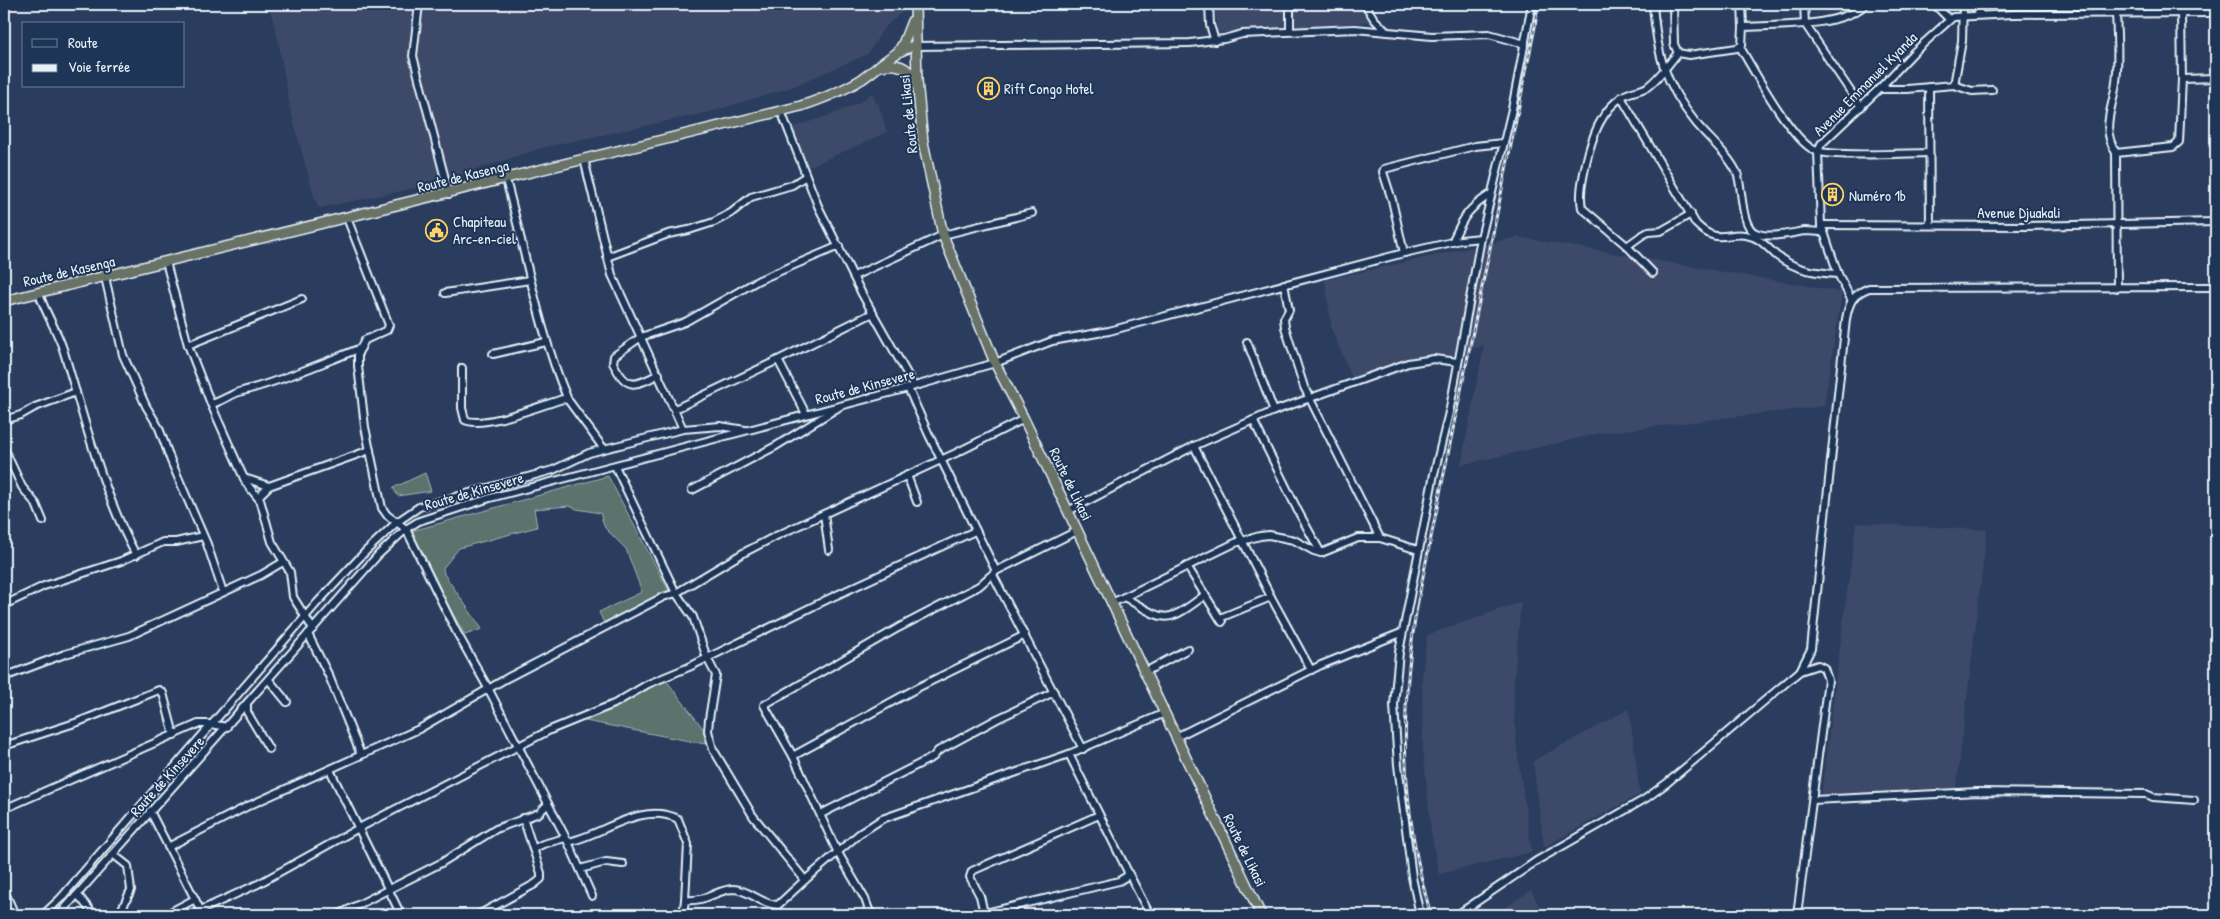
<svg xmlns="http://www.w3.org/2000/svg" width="2220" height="919" viewBox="0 0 2220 919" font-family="'Patrick Hand',sans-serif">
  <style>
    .built { fill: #3d4969 }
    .green { fill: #5c726d; stroke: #a2b2b2 }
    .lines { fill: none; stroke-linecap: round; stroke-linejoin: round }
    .minor-casing { stroke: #e8f1f8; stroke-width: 10 }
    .highway-casing { stroke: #e8f1f8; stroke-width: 12 }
    .minor { stroke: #1d3557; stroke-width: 6 }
    .highway { stroke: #697266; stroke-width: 9 }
    .rail-casing { stroke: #e8f1f8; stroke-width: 3 }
    .rail { stroke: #1d3557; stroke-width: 1; stroke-dasharray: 4; stroke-linecap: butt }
    .labels { text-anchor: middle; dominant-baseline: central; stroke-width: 4; stroke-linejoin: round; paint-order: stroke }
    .street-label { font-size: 15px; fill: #e8f1f8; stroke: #1d3557 }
    .poi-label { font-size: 15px; fill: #e8f1f8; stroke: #1d3557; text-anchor: start }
  </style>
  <rect width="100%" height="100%" fill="#2a3d5e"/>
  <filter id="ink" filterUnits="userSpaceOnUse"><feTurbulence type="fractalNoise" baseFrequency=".02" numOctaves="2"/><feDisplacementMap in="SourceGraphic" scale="10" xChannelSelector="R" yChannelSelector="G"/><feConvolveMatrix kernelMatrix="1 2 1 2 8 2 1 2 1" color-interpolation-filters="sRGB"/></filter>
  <g filter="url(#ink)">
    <g class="built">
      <path d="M268 4H909L908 7 883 29 868 54 789 88 710 112 545 147 426 186 319 208 314 197 290 108 277 34Z"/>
      <path d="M1215 4H1369V22L1217 33Z"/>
      <path d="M872 93 876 103H878L887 132 809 167 791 128 833 114 858 103Z"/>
      <path d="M1518 237 1842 292 1824 406 1601 433 1461 465 1484 345 1356 387 1332 330 1325 280Z"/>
      <path d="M1856 523 1987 530 1956 790 1821 795Z"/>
      <path d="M1521 602 1514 678V709L1517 751 1532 852 1439 874 1431 832 1423 747 1422 677 1427 635Z"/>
      <path d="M1629 709 1640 794 1544 847 1533 761Z"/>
      <path d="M1531 890 1544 915H1495Z"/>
    </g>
    <g class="green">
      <path d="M425 473 431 491 398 496 393 488Z"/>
      <path d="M608 476 669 591 604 623 599 612 642 592 626 549 605 528 600 513 577 509 569 506 534 509 537 527 459 548 443 568 444 574 482 629 465 635 449 607 412 531Z"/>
      <path d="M666 680 705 731V744L575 719Z"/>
    </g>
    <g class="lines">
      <defs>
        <g id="minor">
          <path d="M419 4 413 56 449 194"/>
          <path d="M1209 4 1210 25 1215 41"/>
          <path d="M1290 4V31"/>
          <path d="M1365 4 1374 19 1387 32"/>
          <path d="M1653 4C1657 54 1664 83 1696 123 1709 139 1728 154 1737 173 1743 187 1740 227 1756 233 1770 239 1791 233 1805 231 1811 231 1818 232 1824 232L1838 274 1851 299"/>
          <path d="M1673 4 1674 44 1678 53"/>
          <path d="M1742 4 1743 27"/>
          <path d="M1804 4 1805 24 1861 107"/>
          <path d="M1934 4 1949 19"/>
          <path d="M1973 4 1981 15"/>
          <path d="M2098 4 2099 13"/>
          <path d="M2116 13C2117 36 2119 60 2116 82 2113 110 2100 126 2116 153"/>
          <path d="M915 46 1190 43 1224 39 1242 34 1355 29 1432 36 1489 34 1525 44"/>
          <path d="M1740 47C1754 71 1791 139 1814 150 1829 158 1908 153 1929 153"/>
          <path d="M1678 53 1689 55 1737 48 1742 45 1743 27C1776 25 1840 28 1866 4"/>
          <path d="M2182 79 2216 78"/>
          <path d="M1954 85 1962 41 1963 4"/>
          <path d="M1929 87 1930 225"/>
          <path d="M1879 89H1907L1954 85 1972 91 1992 90"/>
          <path d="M1621 97 1696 224C1720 248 1728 228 1753 237 1762 240 1770 250 1777 256 1796 270 1816 273 1838 274"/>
          <path d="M781 111 818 206 862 294 914 386"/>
          <path d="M584 159 612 275 683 429"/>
          <path d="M506 180C526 253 538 330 568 400"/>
          <path d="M347 218 389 325 387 330 365 340 358 353V366L365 427 382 508 387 515 406 529 456 631 488 688 568 842 592 896"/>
          <path d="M1821 225 2025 226 2216 222"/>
          <path d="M1824 232 1821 225 1818 152 1821 144 1879 89 1914 52 1953 17 2013 14 2216 13"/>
          <path d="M1452 242C1464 217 1466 210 1491 194"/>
          <path d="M1627 246 1641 236 1648 232 1661 231 1691 214"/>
          <path d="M1404 253 1392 200 1383 172 1384 169 1475 146 1503 143"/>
          <path d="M607 257 668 234 689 230 714 222 731 213 751 197 792 185 806 176"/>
          <path d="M166 262 188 345 211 404 246 483 259 499"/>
          <path d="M1653 273 1627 246 1582 208C1579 193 1583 178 1586 163 1592 137 1601 109 1625 95 1632 91 1640 91 1647 87 1659 79 1668 64 1678 53"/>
          <path d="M854 276 943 235 1032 213"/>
          <path d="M105 277 123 355 146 406 159 428 171 461 207 544 223 592"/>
          <path d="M1284 284 1289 310 1284 319 1285 327 1304 387 1380 538"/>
          <path d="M2117 288 2116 153 2173 147 2179 142 2182 79 2181 13"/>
          <path d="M39 293C45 313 57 330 63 349 84 417 102 492 136 555"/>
          <path d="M445 293 530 280"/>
          <path d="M1247 342 1274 411"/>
          <path d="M188 345 302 299"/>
          <path d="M493 354 546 342"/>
          <path d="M462 368V408L465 420C484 429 542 405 563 399L568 400 604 449"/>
          <path d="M659 374C634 387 627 390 613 363L614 356 641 337 685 322 759 280 839 246"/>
          <path d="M908 388 929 435 996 571"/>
          <path d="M211 404C221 402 229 395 239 392 281 381 320 364 361 348"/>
          <path d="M675 409 778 360"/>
          <path d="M806 414 778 360 873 313"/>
          <path d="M4 420 21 415 35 407 76 392"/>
          <path d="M1253 420 1299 513 1321 553"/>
          <path d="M1194 446 1271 597"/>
          <path d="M4 448 22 487 36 504 43 521"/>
          <path d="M907 475 917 502"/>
          <path d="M244 478 269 486"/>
          <path d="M692 490 776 446 839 407"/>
          <path d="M1068 511 1194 446 1274 411 1408 363 1434 359 1458 362"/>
          <path d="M824 514 829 550"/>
          <path d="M1187 566 1222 622"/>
          <path d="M993 575 1083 749"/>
          <path d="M1124 597C1166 621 1164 626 1205 595"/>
          <path d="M1112 603 1235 543 1260 536 1269 535 1294 540 1314 551 1321 553 1358 538H1380L1418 550"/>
          <path d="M4 605 44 586 121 561 163 542H176L203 536"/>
          <path d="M1220 618 1271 597 1311 670"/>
          <path d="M313 629 293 597 290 572 272 542 259 496 269 486 370 450"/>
          <path d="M308 634 329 676 361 755"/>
          <path d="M1145 672 1188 649"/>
          <path d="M4 677 65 654 129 636 261 575 283 562"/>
          <path d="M269 680 287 702"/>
          <path d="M247 705V712L269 749"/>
          <path d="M1176 737 1321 665 1401 633"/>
          <path d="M4 746 78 722 159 690 163 693 174 735"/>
          <path d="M793 756 919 687 1025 635"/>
          <path d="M330 770 401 915"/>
          <path d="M1813 800 1978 792 2146 794 2153 797 2194 800"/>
          <path d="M4 809 198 724H210L227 727"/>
          <path d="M150 811 203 915"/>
          <path d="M821 814 933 757 938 751 997 719 1054 692"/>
          <path d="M568 842C603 835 641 801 678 819L688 844 685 900C708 902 717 889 734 889 750 890 762 905 778 905L805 880 753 816 713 749 708 731 709 719 716 675 707 658 693 617 676 593 615 466"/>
          <path d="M168 847 248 806 419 729 507 678 663 597 676 593 743 553 776 536 956 453 1024 419"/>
          <path d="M533 849 543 844 565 838"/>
          <path d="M114 855 128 866 131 890 119 915"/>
          <path d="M580 869 606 862 623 864"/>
          <path d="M1128 872 1150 915"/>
          <path d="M805 880 859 834 882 819 1069 754 1165 713"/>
          <path d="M4 890 15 915"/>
          <path d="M76 896 78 895 94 915"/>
          <path d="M201 910 258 884 357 829 550 730 614 704 648 684 689 667 826 600 975 531"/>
          <path d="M984 913 980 896 970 877 972 871 1099 815"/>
          <path d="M43 915 60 899 317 603 365 552 397 522 419 507 553 470 589 453 604 449 683 429 720 426 745 430"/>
          <path d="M59 915 378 555 406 529 419 521 490 498 908 388 995 363 1052 341 1109 331 1404 253 1461 240 1481 238"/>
          <path d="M165 915 195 899"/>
          <path d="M338 915 441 863 496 829 539 813 548 804"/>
          <path d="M478 915 535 884 541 879V873L523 818"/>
          <path d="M683 915 685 900"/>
          <path d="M871 915 865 899 837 851 793 756 764 705 898 628 979 586 996 571 1077 531"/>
          <path d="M977 915 1119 881 1127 876 1128 872 1069 754"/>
          <path d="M1420 915 1412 877 1398 765 1394 705 1399 652 1434 474 1450 408 1481 238 1512 109 1532 4"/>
          <path d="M1457 915 1538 860 1645 799 1667 783 1800 671 1811 649 1846 319C1849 302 1853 294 1869 288L2216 287"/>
          <path d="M1797 915 1828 680 1824 668 1818 665 1800 671"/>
        </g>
        <g id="highway">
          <path d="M915 4 917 80 923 142 943 235 995 363 1024 419 1261 915"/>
          <path d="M898 52 903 44 912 21"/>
          <path d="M881 66C898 62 906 67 917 80"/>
          <path d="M4 301 801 106C822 99 843 91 862 79 880 67 894 50 915 46"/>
        </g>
      </defs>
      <use href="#minor" class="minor-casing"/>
      <use href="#highway" class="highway-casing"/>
      <use href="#minor" class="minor"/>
      <use href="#highway" class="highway"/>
      <defs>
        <path id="rail" d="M1431 915C1400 808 1399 710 1418 601L1535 27 1538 4"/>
      </defs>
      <use href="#rail" class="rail-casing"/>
      <use href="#rail" class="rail"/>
    </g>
  </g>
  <defs>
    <symbol id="building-ring" viewBox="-11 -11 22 22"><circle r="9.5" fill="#1d3557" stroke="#ffd166" stroke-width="1.5"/><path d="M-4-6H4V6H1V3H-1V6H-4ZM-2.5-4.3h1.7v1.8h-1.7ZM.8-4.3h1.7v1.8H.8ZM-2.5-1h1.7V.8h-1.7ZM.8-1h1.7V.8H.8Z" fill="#ffd166"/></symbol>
    <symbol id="civic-ring" viewBox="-11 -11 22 22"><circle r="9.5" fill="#1d3557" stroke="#ffd166" stroke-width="1.5"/><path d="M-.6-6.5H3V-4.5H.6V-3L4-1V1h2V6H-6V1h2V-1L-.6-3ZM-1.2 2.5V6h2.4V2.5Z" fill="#ffd166"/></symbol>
  </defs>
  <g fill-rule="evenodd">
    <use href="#building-ring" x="976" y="76" width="25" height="25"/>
    <use href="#building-ring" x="1820" y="182" width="25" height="25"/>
    <use href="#civic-ring" x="424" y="218" width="25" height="25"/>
  </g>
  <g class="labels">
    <g class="street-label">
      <text transform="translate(1865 84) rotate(-45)">Avenue Emmanuel Kyanda</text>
      <text transform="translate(908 114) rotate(-96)">Route de Likasi</text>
      <text transform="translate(463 176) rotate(-14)">Route de Kasenga</text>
      <text x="2019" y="212">Avenue Djuakali</text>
      <text transform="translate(69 271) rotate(-13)">Route de Kasenga</text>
      <text transform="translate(865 386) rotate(-15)">Route de Kinsevere</text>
      <text transform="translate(1071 484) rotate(64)">Route de Likasi</text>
      <text transform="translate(474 491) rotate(-16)">Route de Kinsevere</text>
      <text transform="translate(167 776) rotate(-48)">Route de Kinsevere</text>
      <text transform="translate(1245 850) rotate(64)">Route de Likasi</text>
    </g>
    <g class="poi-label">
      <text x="1004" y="88">Rift Congo Hotel</text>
      <text x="1849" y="195">Numéro 1b</text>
      <text x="453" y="221">Chapiteau<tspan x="453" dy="17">Arc-en-ciel</tspan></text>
    </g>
  </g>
  <rect width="2220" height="919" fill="none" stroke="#1d3557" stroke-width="20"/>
  <rect x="10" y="10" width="2200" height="899" fill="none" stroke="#e8f1f8" stroke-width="2" filter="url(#ink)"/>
  <rect x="22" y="22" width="162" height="65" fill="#1d3557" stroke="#6e8097"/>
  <rect x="32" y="39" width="25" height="8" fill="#1d3557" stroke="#6e8097"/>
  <text x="68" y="48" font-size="15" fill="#e8f1f8">Route</text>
  <rect x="32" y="64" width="25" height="8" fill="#e8f1f8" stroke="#6e8097"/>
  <text x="68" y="72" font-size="15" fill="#e8f1f8">Voie ferrée</text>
</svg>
